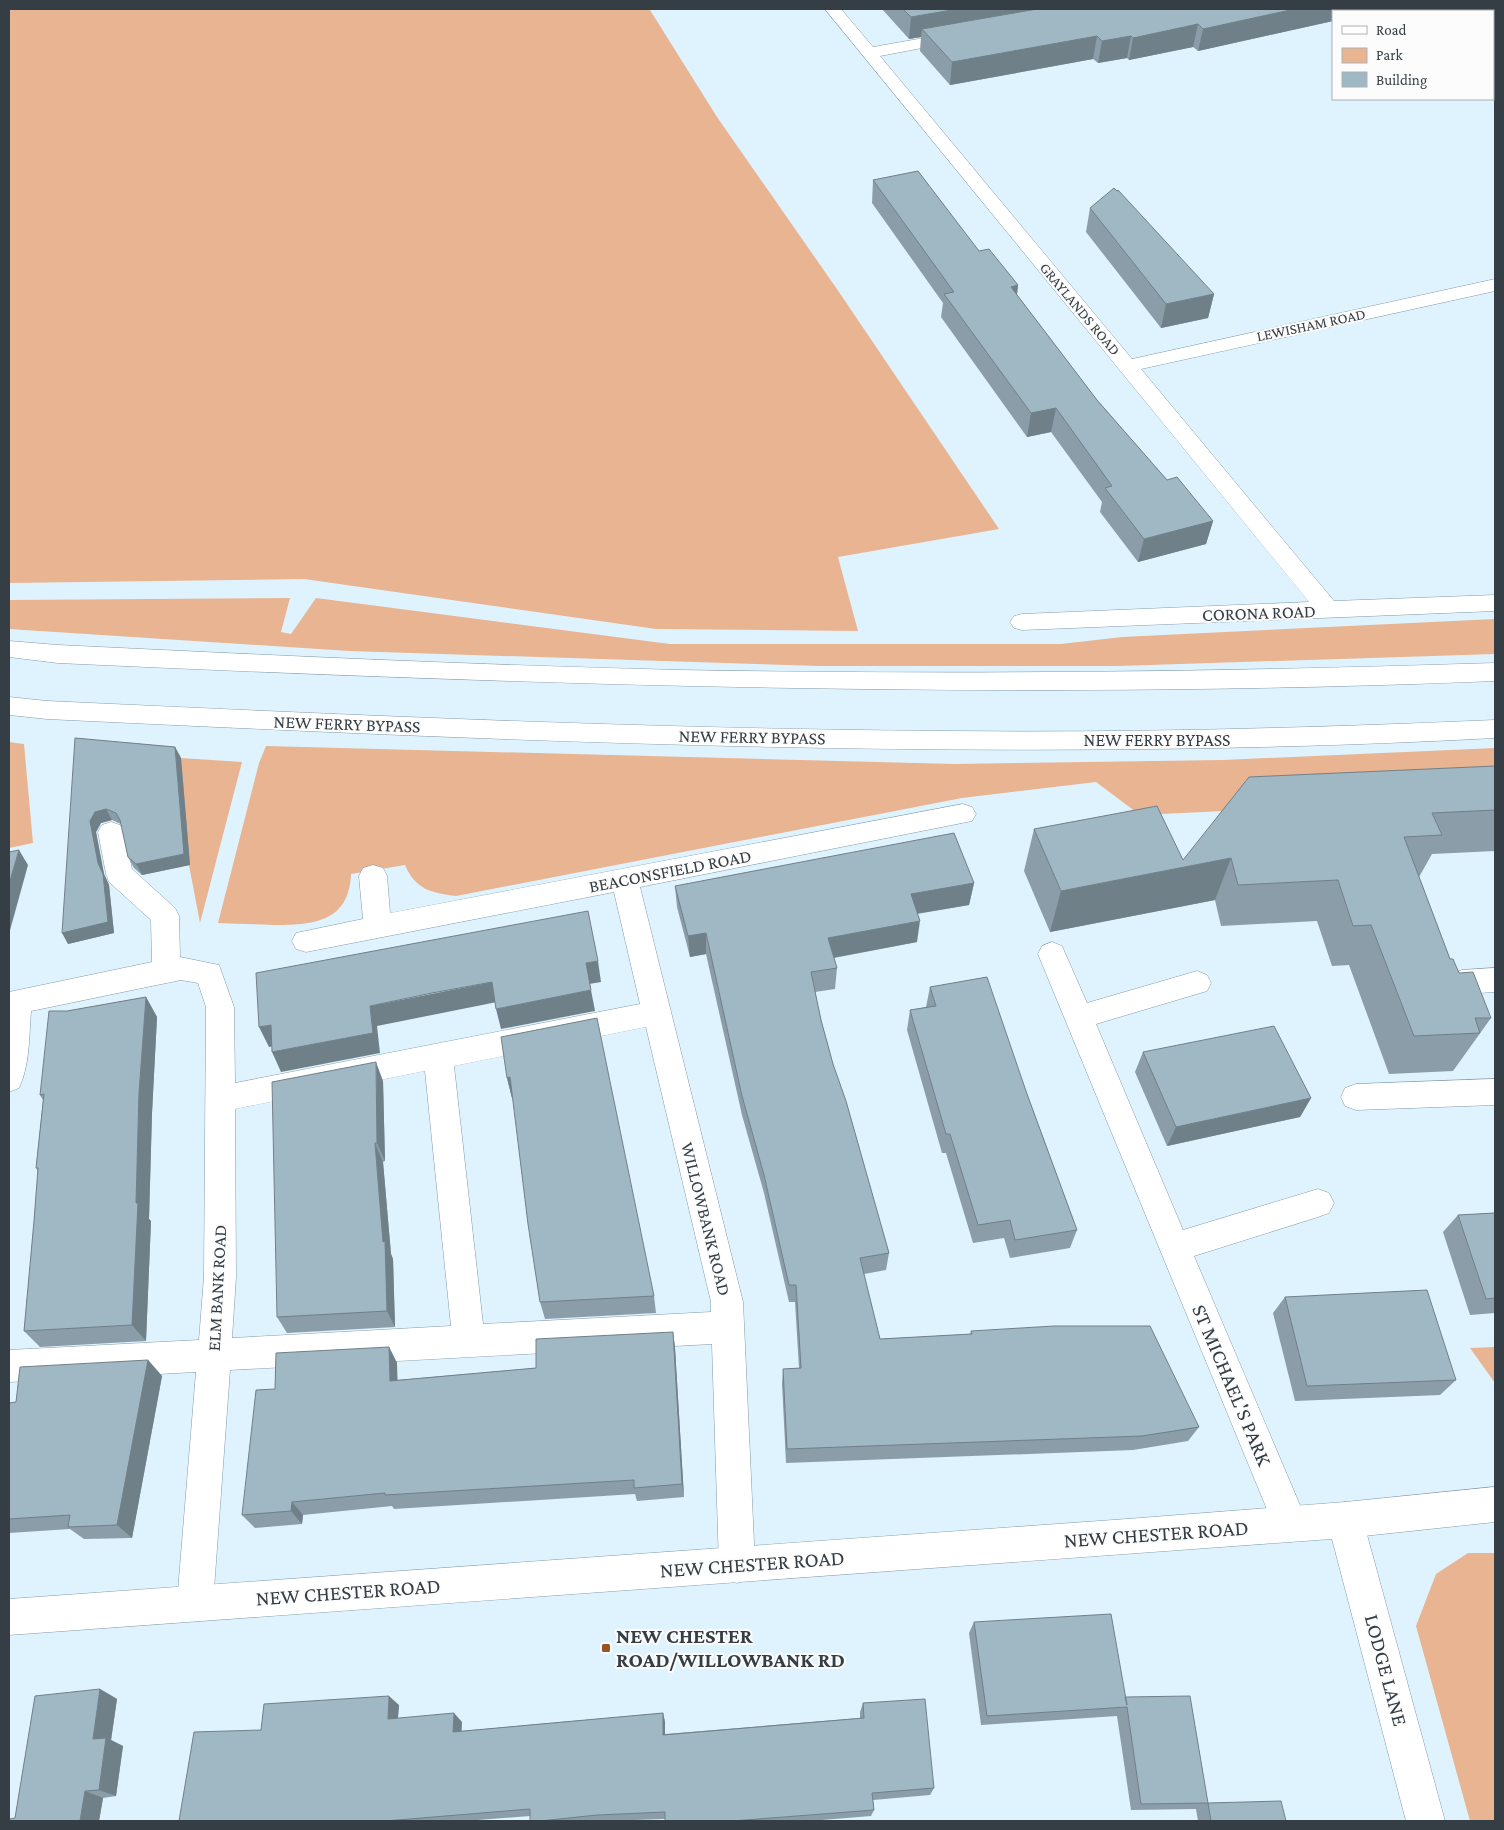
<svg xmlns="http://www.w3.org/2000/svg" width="1504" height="1830" viewBox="0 0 1504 1830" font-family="'Crimson Pro',serif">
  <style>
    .green { fill: #e9b492 }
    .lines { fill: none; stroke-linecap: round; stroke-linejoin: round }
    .minor-casing { stroke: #839aa7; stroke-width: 1 }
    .major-casing { stroke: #839aa7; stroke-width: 1 }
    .highway-casing { stroke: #839aa7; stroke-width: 1 }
    .minor { fill: #fff; fill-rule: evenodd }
    .major { fill: #fff; fill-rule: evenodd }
    .highway { fill: #fff; fill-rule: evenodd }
    .wall { fill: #8a9da9 }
    .shaded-wall { fill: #708089 }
    .building { fill: #a0b7c4; stroke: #708089 }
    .poi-dot { fill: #975424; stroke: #fcfcfc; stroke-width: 2 }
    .labels { text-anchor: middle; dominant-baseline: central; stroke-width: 4; stroke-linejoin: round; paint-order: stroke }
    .far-street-label { font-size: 15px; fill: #353e44; stroke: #fcfcfc }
    .street-label { font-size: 18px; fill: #353e44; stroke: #fcfcfc }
    .near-street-label { font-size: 21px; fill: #353e44; stroke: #fcfcfc }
    .near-poi-label { font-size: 21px; font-weight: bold; fill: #353e44; stroke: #fcfcfc; text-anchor: start }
  </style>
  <rect width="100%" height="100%" fill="#dff3fe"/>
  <g class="green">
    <path d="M9 9H655L650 10 717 117 839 292 999 529 838 557 858 631 656 629 304 579 9 583Z"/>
    <path d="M290 598 281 632 291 634 316 598 670 644H1061L1122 637 1495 619V654L1119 666H820L349 651 9 629V600Z"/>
    <path d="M9 742 24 744 33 843 9 848Z"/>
    <path d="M266 746 954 764 1223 760 1495 748V798L1140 815 1096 782 962 798 456 896C431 893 415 889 405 865L351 874C349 923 312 925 273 925 254 924 236 924 218 923L259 763Z"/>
    <path d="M181 758 242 762 200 923 189 865Z"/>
    <path d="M1495 1347V1383L1470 1348Z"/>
    <path d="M1468 1553H1495V1821H1470L1416 1626 1436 1574Z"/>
  </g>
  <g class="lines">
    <defs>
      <g id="minor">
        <path d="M825 9H841L873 47 958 32 964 34 966 37 964 40 880 56 1132 359 1495 279V291L1141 369 1334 601 1495 595V611L1022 630 1014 628 1010 622 1014 616 1022 614 1309 602Z"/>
        <path d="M963 804 972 807 976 814 972 821 640 887 743 1302 755 1565 750 1578 737 1583 724 1578 719 1565 712 1344 230 1370 213 1603 208 1616 195 1621 182 1616 177 1603 196 1372 9 1382V1350L199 1340 204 1277 206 1007 198 983 181 980 31 1011C29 1036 30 1065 19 1088L9 1092V992L152 962 151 920 109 882 106 874 98 832 102 825 111 822 120 825 124 832 132 869 175 908 179 916 180 957 219 965 234 1007 235 1083 640 1004 614 892 306 952 296 949 292 941 296 933 363 919 359 876 363 868 373 865 383 868 387 876 390 913ZM646 1027 711 1302V1312L483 1324 454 1066ZM425 1071 451 1326 232 1338 236 1277 235 1109Z"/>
        <path d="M1052 942 1062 946 1087 1003 1197 971 1207 975 1211 983 1207 991 1096 1024 1183 1230 1318 1189 1329 1193 1334 1203 1329 1213 1318 1217 1194 1256 1308 1524 1302 1536 1290 1542 1278 1536 1038 954 1042 946Z"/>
        <path d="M1495 968V992L1462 994 1452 990 1448 982 1452 974 1462 970Z"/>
        <path d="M1495 1079V1105L1356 1110 1345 1106 1341 1097 1345 1088 1356 1084Z"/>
        <path d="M1345 1502 1357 1508 1363 1520 1445 1821H1406L1327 1520 1333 1508Z"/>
      </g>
      <path id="major" d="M1495 1487V1522L1345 1538 9 1635V1599L1127 1519 1345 1502Z"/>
      <g id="highway">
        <path d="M9 641 58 645C265 655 472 665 679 670 951 675 1223 672 1495 663V681C1016 701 537 685 58 663L9 657Z"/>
        <path d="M9 697 47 701C348 715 648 729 949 731 1131 733 1313 728 1495 720V738C1012 764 529 742 47 719L9 715Z"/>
      </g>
    </defs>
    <use href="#minor" class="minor-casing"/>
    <use href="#major" class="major-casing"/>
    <use href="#highway" class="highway-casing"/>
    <use href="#minor" class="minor"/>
    <use href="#major" class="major"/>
    <use href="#highway" class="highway"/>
  </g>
  <g class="wall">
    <path d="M882 9H1390L1333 11V21L1198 51 1193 47 1129 60 1127 58 1098 63 1093 59 950 85 920 51 921 37 909 39Z"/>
    <path d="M873 180 979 251 1018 285 1017 295 1097 400 1167 480 1213 521 1206 544 1138 562 1100 512 1102 502 1051 432 1027 437 941 317 943 303 872 203Z"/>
    <path d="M1090 208 1214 294 1208 318 1161 328 1086 232Z"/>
    <path d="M75 738 175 747 181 758 190 865 142 875 134 868 128 857 121 824 112 820 101 823 96 832 104 874 109 885 114 933 68 944Z"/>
    <path d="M1495 766V851L1432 854 1419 877 1450 959 1459 973 1491 1018 1453 1071 1389 1074 1349 965 1332 966 1317 921 1221 926 1215 900 1050 932 1024 871 1034 829 1183 860Z"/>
    <path d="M974 883 969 905 917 914V942L834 958 837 968 835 989 815 992 821 1020 833 1064 889 1253 886 1270 864 1274 880 1339 970 1334 971 1331 1199 1427 1188 1441 1133 1450 786 1463 782 1384 783 1369 799 1368 795 1302H789L764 1193 742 1115 706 954 690 957 677 907 675 886Z"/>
    <path d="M930 987 1027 1094 1077 1230 1070 1248 1010 1258 1004 1238 973 1243 946 1153H942L907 1030 910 1010 926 1007Z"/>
    <path d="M146 997 157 1017 152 1113 149 1219 151 1221 146 1341 40 1347 24 1331 34 1221 38 1171 36 1168 43 1100 40 1095 67 1011Z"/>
    <path d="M1143 1052 1311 1098 1300 1117 1167 1146 1135 1072Z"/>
    <path d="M507 1078 654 1296 656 1313 545 1319 540 1302 513 1097 512 1098Z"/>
    <path d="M383 1081 385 1161 383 1162 391 1254 393 1259 395 1327 287 1333 277 1317Z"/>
    <path d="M1495 1213V1313L1470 1315 1443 1232 1458 1215Z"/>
    <path d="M1285 1297 1456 1380 1440 1395 1295 1401 1273 1313Z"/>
    <path d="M673 1332 675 1348 684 1497 637 1501 635 1494 394 1509 392 1506 303 1515 302 1524 255 1528 242 1515 275 1389 389 1347 397 1363V1380L536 1368Z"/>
    <path d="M148 1360 162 1376 132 1538 84 1539 70 1529 9 1533V1403L16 1402Z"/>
    <path d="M974 1622 1125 1697 1208 1803 1286 1821H1198L1196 1809 1131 1810 1117 1716 981 1725 969 1633Z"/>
    <path d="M100 1689 117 1699 111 1740 123 1746 116 1796 103 1798 99 1821H9L15 1818Z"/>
    <path d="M863 1703 934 1788 930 1795 873 1800 874 1810 871 1816 810 1821H665V1819L604 1821H530V1816L465 1821H179L261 1730 399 1705 398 1718 462 1722 461 1731 663 1713 665 1722V1734L860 1718V1712Z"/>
  </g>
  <g class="shaded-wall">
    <path d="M958 9H1085L922 29 921 37 909 39 911 17Z"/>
    <path d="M1295 9H1390L1379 11H1333V21L1198 51 1203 29Z"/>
    <path d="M1198 24 1193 47 1129 60 1133 38Z"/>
    <path d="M1097 36 1093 59 950 85 952 62Z"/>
    <path d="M1131 36 1127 58 1098 63 1102 41Z"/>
    <path d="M1018 285 1015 309 1011 287Z"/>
    <path d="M1214 294 1208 318 1161 328 1166 304Z"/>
    <path d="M1056 408 1051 432 1027 437 1031 413Z"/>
    <path d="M1213 521 1206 544 1138 562 1144 539Z"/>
    <path d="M175 747 181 758 190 865 142 875 136 864Z"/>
    <path d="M106 809 112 820 101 823 96 832 104 874 109 885 114 933 68 944 62 933 98 863 90 821 95 812Z"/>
    <path d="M19 850 28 865 9 934V884Z"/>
    <path d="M1231 858 1215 900 1050 932 1061 891Z"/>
    <path d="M974 883 969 905 908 915 911 894Z"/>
    <path d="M920 921 917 942 826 959 828 938Z"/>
    <path d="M706 933V954L690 957 688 936Z"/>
    <path d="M598 961 601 982 589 984 586 963Z"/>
    <path d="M492 982 497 1002 377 1026 380 1053 281 1072 272 1052 370 1006Z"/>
    <path d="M591 990 595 1011 501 1029 496 1009Z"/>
    <path d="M146 997 157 1017 152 1113 149 1219 151 1221 146 1341 132 1325 139 1093Z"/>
    <path d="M271 1025 281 1045 269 1047 259 1027Z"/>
    <path d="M376 1062 383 1081 385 1161 377 1143Z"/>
    <path d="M510 1077 515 1097 512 1098 507 1078Z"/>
    <path d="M1311 1098 1300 1117 1167 1146 1176 1127Z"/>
    <path d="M375 1143 383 1162 391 1254 393 1259 395 1327 387 1311 383 1242Z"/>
    <path d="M673 1332 675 1348 684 1497 682 1484Z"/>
    <path d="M389 1347 397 1363 398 1396 390 1381Z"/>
    <path d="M148 1360 162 1376 132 1538 117 1525Z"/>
    <path d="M292 1502 303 1515 302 1524 291 1511Z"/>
    <path d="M100 1689 117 1699 111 1740 123 1746 116 1796 99 1790 93 1739Z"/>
    <path d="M389 1696 399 1705 397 1727 388 1719Z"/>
    <path d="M454 1713 462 1722 461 1740 453 1732Z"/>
    <path d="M663 1713 665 1722V1743L663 1735Z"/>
    <path d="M85 1791 103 1798 99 1821H80Z"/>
  </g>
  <g class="building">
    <path d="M903 9H958L911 17Z"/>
    <path d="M1037 9H1295L1203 29 1198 24 1133 38 1131 36 1102 41 1097 36 952 62 922 29Z"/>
    <path d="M918 171 979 251 989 249 1018 285 1011 287 1097 400 1167 480 1177 477 1213 521 1144 539 1105 488 1112 486 1056 408 1031 413 944 294 954 292 873 180Z"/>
    <path d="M1114 188 1117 191 1118 190 1214 294 1166 304 1090 208Z"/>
    <path d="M75 738 175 747 184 854 136 864 128 857 120 820 116 813 106 809 95 812 90 821 98 863 103 874 108 922 62 933Z"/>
    <path d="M1495 766V810L1432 813 1442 835 1404 837 1450 959H1453L1459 973 1473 972 1491 1018H1475L1480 1033 1414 1036 1371 925 1353 926 1338 880 1238 885 1231 858 1061 891 1034 829 1157 806 1183 860 1249 777Z"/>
    <path d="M954 833 974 883 911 894 920 921 828 938 837 968 811 972 821 1020 833 1064 846 1101 889 1253 860 1258 880 1339 972 1334 971 1331 1054 1326H1150L1199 1427 1142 1436 787 1449 783 1369 801 1368 796 1285H789L764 1175 742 1096 706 933 688 936 675 886Z"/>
    <path d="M19 850 9 884V852Z"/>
    <path d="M588 911 598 961 586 963 591 990 496 1009 492 982 432 993 370 1006 373 1033 272 1052 271 1025 259 1027 256 973Z"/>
    <path d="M987 977 1027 1094 1077 1230 1015 1240 1010 1220 978 1225 950 1134H946L910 1010 936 1006 930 987Z"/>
    <path d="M146 997 139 1093 136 1203H138L132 1325 24 1331 34 1221 38 1168H36L44 1094 40 1095 49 1011H67Z"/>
    <path d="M597 1018 654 1296 540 1302 528 1224 510 1077 507 1078 501 1037Z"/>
    <path d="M1274 1026 1311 1098 1176 1127 1143 1052Z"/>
    <path d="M376 1062 377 1143H375L383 1242 385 1241 387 1311 277 1317 272 1082Z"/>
    <path d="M1495 1213V1298L1486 1299 1458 1215Z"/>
    <path d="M1427 1290 1456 1380 1307 1386 1285 1297Z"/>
    <path d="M673 1332 682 1484 634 1488V1480L385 1495V1493L292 1502 291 1511 242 1515 256 1390 275 1389 276 1353 389 1347 390 1381 536 1368V1339Z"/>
    <path d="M148 1360 117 1525 68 1527 70 1515 9 1519V1403L16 1402 20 1367Z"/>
    <path d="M1111 1614 1127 1705 1125 1697 1190 1696 1208 1803 1141 1804 1127 1707 987 1716 974 1622Z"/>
    <path d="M100 1689 93 1739 106 1738 99 1790 85 1791 80 1821H9V1819L15 1818 35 1696Z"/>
    <path d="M389 1696 388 1719 454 1713 453 1732 663 1713V1735L864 1718 863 1703 925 1699 934 1788 872 1793 874 1810 732 1821H665V1812L597 1815 540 1821H530V1809L385 1821H179L194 1732 261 1730 264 1704Z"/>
    <path d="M1281 1801 1286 1821H1211L1208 1803Z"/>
  </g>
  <rect class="poi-dot" x="601" y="1643" width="10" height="10" rx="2.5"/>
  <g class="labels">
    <g class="far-street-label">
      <text transform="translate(1080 309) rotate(50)">GRAYLANDS ROAD</text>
      <text transform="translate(1311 325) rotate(-12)">LEWISHAM ROAD</text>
    </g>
    <g class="street-label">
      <text transform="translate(1259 613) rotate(-2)">CORONA ROAD</text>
      <text transform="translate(347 724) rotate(2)">NEW FERRY BYPASS</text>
      <text transform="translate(752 737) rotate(1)">NEW FERRY BYPASS</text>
      <text x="1157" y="740">NEW FERRY BYPASS</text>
      <text transform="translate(670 871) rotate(-11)">BEACONSFIELD ROAD</text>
      <text transform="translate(706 1219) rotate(76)">WILLOWBANK ROAD</text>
      <text transform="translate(217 1288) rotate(-87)">ELM BANK ROAD</text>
    </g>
    <g class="near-street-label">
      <text transform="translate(1232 1385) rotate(67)">ST MICHAEL'S PARK</text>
      <text transform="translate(1156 1534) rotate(-4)">NEW CHESTER ROAD</text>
      <text transform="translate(752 1564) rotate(-4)">NEW CHESTER ROAD</text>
      <text transform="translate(348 1592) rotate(-4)">NEW CHESTER ROAD</text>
      <text transform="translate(1386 1670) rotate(75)">LODGE LANE</text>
    </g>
    <g class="near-poi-label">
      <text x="616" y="1636">NEW CHESTER<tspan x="616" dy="24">ROAD/WILLOWBANK RD</tspan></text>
    </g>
  </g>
  <rect width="1504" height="1830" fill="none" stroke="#353e44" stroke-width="20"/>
  <rect x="1332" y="10" width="162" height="90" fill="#fcfcfc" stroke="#acb0b2"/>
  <rect x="1342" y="26" width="25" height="8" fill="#ffffff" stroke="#acb0b2"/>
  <text x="1376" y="35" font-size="15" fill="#353e44">Road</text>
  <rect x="1342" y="48" width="25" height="15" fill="#e9b492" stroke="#acb0b2"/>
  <text x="1376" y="60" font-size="15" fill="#353e44">Park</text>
  <rect x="1342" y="72" width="25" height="15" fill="#a0b7c4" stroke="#acb0b2"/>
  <text x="1376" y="85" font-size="15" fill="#353e44">Building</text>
</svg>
